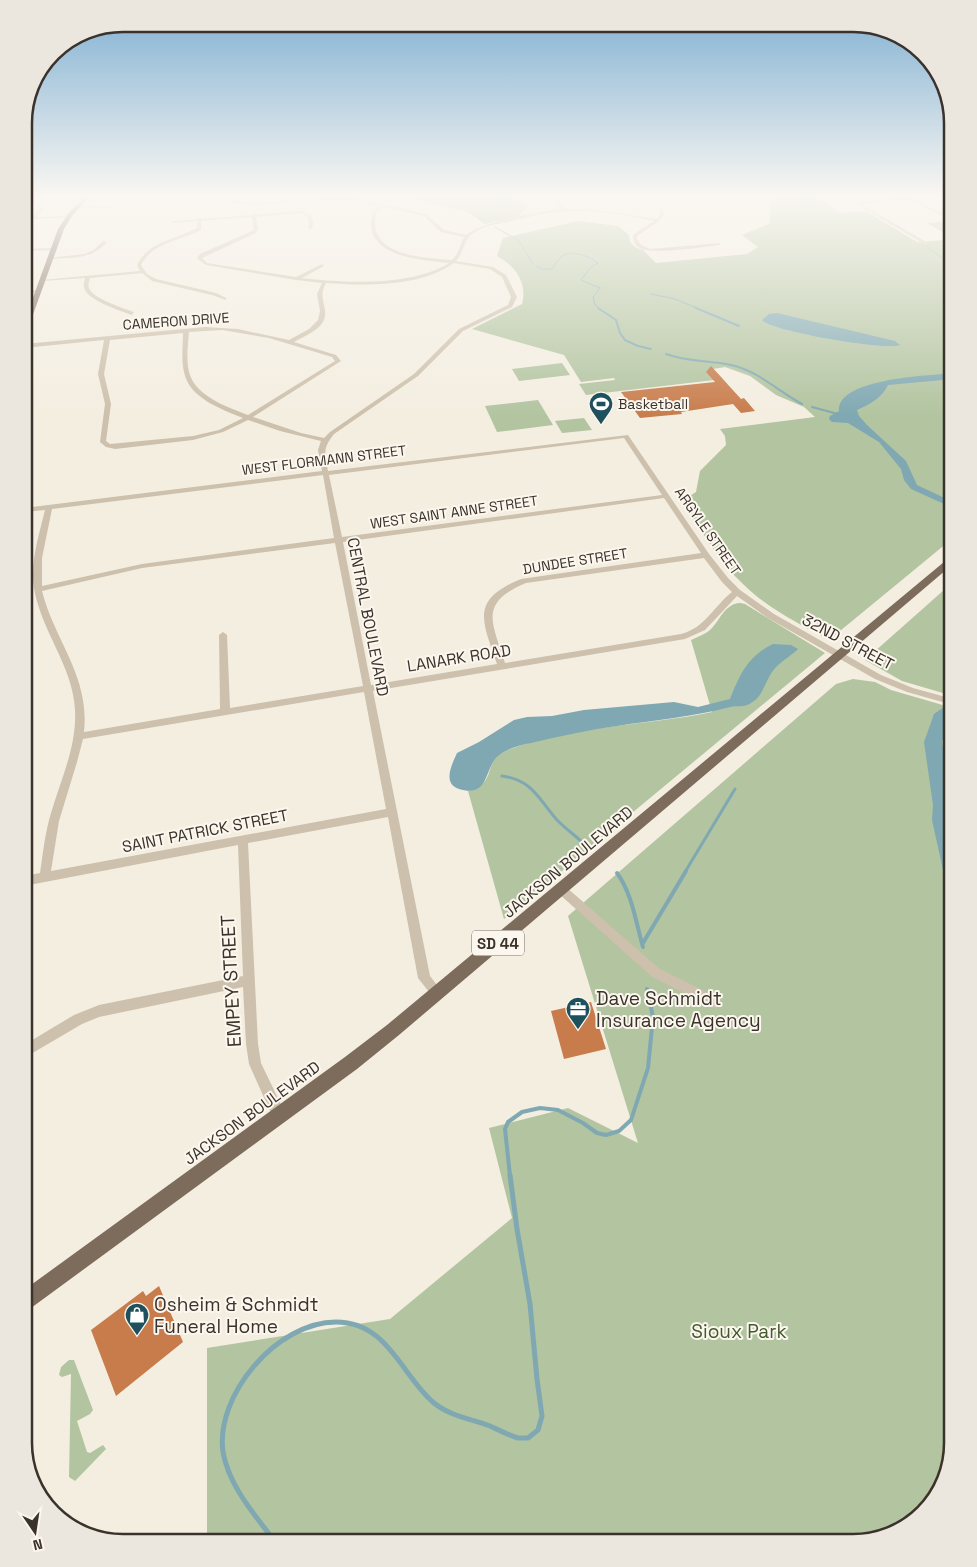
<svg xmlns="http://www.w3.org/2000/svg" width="977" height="1567" viewBox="0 0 977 1567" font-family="'Space Grotesk',sans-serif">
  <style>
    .green { fill: #b2c4a0 }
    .water { fill: #7fa8b2 }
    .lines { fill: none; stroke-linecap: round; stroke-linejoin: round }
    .stream-far4 { stroke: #7fa8b2; stroke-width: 1 }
    .stream-far3 { stroke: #7fa8b2; stroke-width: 2 }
    .stream-far2 { stroke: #7fa8b2; stroke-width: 3 }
    .stream-far1 { stroke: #7fa8b2; stroke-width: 4 }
    .stream { stroke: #7fa8b2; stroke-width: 5 }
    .river { fill: #7fa8b2; fill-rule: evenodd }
    .building { fill: #c87c4b }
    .minor { fill: #cdc0ac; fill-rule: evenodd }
    .major { fill: #7d6c5c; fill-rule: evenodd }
    .labels { text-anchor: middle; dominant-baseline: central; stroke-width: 4; stroke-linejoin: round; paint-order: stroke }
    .far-street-label { font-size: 14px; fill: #3b322b; stroke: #fbf7ee }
    .far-poi-label { font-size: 14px; fill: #3b322b; stroke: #fbf7ee; text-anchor: start }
    .shield { fill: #fbf7ee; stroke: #756d66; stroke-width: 1 }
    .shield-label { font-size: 15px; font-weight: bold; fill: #3b322b }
    .street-label { font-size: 16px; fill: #3b322b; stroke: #fbf7ee }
    .near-street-label { font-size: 19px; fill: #3b322b; stroke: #fbf7ee }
    .near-poi-label { font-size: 19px; fill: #3b322b; stroke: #fbf7ee; text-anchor: start }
    .near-park-label { font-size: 19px; fill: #435a2e; stroke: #fbf7ee }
    .rim { fill: none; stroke: #3b322b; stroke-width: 2.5 }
  </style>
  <rect width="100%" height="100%" fill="#f4eee1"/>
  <g class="green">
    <path d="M401 197H513L529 205 518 217 485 224 468 212Z"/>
    <path d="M772 197H819L840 213 866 211 917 242 947 240 948 235 927 223 950 221 943 216 953 215V538L829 640C799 624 767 608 743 584 718 561 701 529 682 501L696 492 700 471 726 445 725 436 720 429 815 417 804 407 776 395 750 376 725 367 713 369 723 379 586 395 579 384 615 380 614 378 581 382 564 355 472 329 522 304C528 283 515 266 497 256L503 238 578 221 618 226 629 235 630 242 635 247 643 250 656 263 747 254 758 247 742 235 769 224Z"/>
    <path d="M562 363 570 375 519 381 512 369Z"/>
    <path d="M538 400 553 425 497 432 485 406Z"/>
    <path d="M584 418 592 430 562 433 555 421Z"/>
    <path d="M953 582V696L902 681 865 660Z"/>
    <path d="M740 603 745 604 825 653 504 919 468 791C500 782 480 761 508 750 571 725 646 726 712 712L691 640C697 637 704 635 710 630 720 621 724 604 740 603Z"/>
    <path d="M853 679 875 682 891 690 953 708V1444L937 1499 898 1533 853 1543H193L207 1539V1348L390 1319 512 1218 489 1128 568 1108 638 1143 568 916 836 684Z"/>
    <path d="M69 1360H74L93 1410 90 1414 77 1421 87 1452 90 1453 103 1445 106 1449 75 1481 69 1477 71 1374 62 1377 59 1375 61 1367Z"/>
  </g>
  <g class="water">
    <path d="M777 313 895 341 900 345C886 351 771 331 762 320L769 314Z"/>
    <path d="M942 374 953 376V379L888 385C882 398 870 404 857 410L859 416 867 425 906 461 917 485 953 502V508L911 489 904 480 901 469 879 442 848 423 832 422 829 419 830 416 839 411C837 380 920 376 942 374Z"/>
    <path d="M773 644 791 645 798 649C790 657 779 662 772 672 765 682 763 696 751 703 744 708 738 705 730 707 693 717 655 720 617 726 589 730 559 736 531 743 520 745 505 749 497 757 484 770 489 798 459 789 442 784 452 764 457 753L479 742 514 720 527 717 552 716 584 710 674 702 698 707 730 699C740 674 748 656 773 644Z"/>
  </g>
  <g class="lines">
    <g class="stream-far4">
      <path d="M812 199 823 197"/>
      <path d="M476 215 485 223"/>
      <path d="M495 227 519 241 533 264"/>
      <path d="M928 248 953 265"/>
      <path d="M536 266 542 269H552C555 265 558 259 562 256 573 250 589 256 598 263L591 267 581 280 600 288"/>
      <path d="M651 294 675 299 699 309"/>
      <path d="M600 309 595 305 593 297 600 288"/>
    </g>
    <g class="stream-far3">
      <path d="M598 308 616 320 620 333 625 340 638 346 651 349"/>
      <path d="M696 308 739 326"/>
      <path d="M666 354C687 362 709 360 731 365 758 371 778 391 802 404"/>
      <path d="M812 407 838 414"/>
    </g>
    <g class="stream-far2">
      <path d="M502 776C533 780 539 800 558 821 566 829 576 836 584 844"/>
      <path d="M685 872 735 789"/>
    </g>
    <g class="stream-far1">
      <path d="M617 873C632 893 636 923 643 947"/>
      <path d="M643 943 686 871"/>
      <path d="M510 1176 505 1129 508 1122 522 1112 540 1108 558 1110 583 1123 597 1133 606 1135 619 1131 631 1120 648 1068 653 1017 647 989"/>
    </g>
    <path class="stream" d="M276 1543C256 1516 229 1487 223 1452 215 1395 277 1322 336 1322 388 1322 401 1375 434 1403 450 1416 471 1419 490 1426 499 1430 508 1435 518 1438H528L538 1430 542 1416 537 1379 530 1304 517 1229 510 1175"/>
    <path class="river" d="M953 703V718L948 722 942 742 953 805V879L946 876 943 870 932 820 933 805 924 742 934 714 947 705Z"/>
  </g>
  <g class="building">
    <path d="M711 366 741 399 744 398 755 411 741 413 733 404 681 412 682 414 640 418 621 392 715 382 706 372Z"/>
    <path d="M591 1002 606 1049 564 1059 551 1011Z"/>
    <path d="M159 1286 183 1342 116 1396 91 1330 143 1291 146 1296Z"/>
  </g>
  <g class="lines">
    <g class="minor">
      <path d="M196 197H226L232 201 256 203 334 198 361 199 426 214 444 230 466 235C480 222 541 211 560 209L557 203 549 197C558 197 561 202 564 209L599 210 657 219 661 213 659 209 662 208 665 213 659 221 637 236C637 244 643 246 650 249L721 243 719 245C703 247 652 255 640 248 635 246 633 240 633 235L654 221C622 215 590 208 558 212 542 213 527 218 512 221 499 224 483 225 472 234 464 240 463 253 456 261L493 267 506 275 517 297 512 307 463 331 418 376 334 434C322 449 325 453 328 471L628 435 709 554 728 578 740 590 774 614 881 675 913 688 953 699V705L907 692 875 679 768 618 737 596 705 630 685 639 373 691 430 976 443 993 441 997 437 999 433 997 418 978 388 817 248 843 258 1044 261 1063 286 1115 284 1120 279 1122 274 1120 249 1064 246 1044 243 987 99 1017 82 1024 24 1058V1045L74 1015 99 1005 243 976 238 845 24 886V876L40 873C43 853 45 833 51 813 61 779 77 746 75 710 73 666 41 631 34 588 30 562 39 535 45 510L24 512V508L322 471 318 450 321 441 280 431 248 420 223 432 193 440 115 449 106 447 100 442 105 404 98 374 104 340 24 348V344L205 327 238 329 289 340 309 329 318 320 320 311 317 294 322 283 296 280 206 265 197 258 200 254 252 231 254 229 252 217 201 221V230C180 241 153 242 141 265L147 274 156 279 216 293 226 298V300L212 295 152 281 142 273 90 278C89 282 87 286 90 290 95 299 123 308 134 312L132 315C121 311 90 301 85 290 83 286 84 283 85 278L43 281 41 280 140 271 137 265C149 241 175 240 197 228V221L173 223 172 221 197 219 199 217 201 219 252 215 254 213 256 214 300 211 311 215 313 223 312 229 308 228 309 223 307 216 300 213 256 217 258 229 256 233 202 258 207 263 296 277 322 264 324 266 302 278C344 283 411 287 449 263 423 260 371 258 371 223 371 219 372 215 372 211L380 206 361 201 334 200 256 205 231 203 221 198ZM384 207 424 216 441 232 464 237 457 254 452 260C427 258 377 257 375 224 375 220 376 215 376 212ZM454 263 490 269 502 277 511 297 508 305 459 329 414 374 330 432 324 438 301 433 253 417 341 361 336 355 294 342C306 335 328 328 325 310 323 299 320 294 326 283 364 286 422 287 454 263ZM222 330 269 338 332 357 335 361 248 415C227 407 195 396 189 372 186 359 188 345 189 332ZM183 333C183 345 181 359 184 372 189 398 221 409 243 418L219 430 193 436 110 444 106 441 111 404 104 374 110 340ZM624 438 662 495 342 537 329 475ZM323 475 334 538 142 564 42 586V558L52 509ZM664 498 701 553 521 579C470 600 482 620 497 664L371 685 343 542ZM335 543 363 686 230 708 227 635 223 632 219 635 220 709 84 732C90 676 55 642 42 591L142 568ZM704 558 722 582 732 592C714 606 705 628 681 634L505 663C492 622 478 603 526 583ZM364 692 386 809 51 871 59 821 77 762 83 739Z"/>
      <path d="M844 197H850L857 202 909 197H930L915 199 951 218 948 219 910 200 861 204 928 243 926 245Z"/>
      <path d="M40 204 43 209 37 217 69 216 71 217 24 220V218L32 217 39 209 38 205Z"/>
      <path d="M77 206H114L116 207 76 208Z"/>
      <path d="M103 241 107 242C91 260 73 257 51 259L49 258 85 254 94 250Z"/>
      <path d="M56 248 54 250 24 251V249Z"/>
      <path d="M41 290 39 292 24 293V291Z"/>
      <path d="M562 885 566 887 660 969 719 998 721 1002 719 1006 715 1008 711 1006 652 977 558 893 556 890 558 887Z"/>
    </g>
    <g class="major">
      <path d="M84 197H89L72 216 64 229 27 331 24 333V322L58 229 68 214Z"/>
      <path d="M953 556V564L399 1035 357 1069 31 1308 24 1310V1290L345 1057 387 1025 950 557Z"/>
    </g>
  </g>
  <linearGradient id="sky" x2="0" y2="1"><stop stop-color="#7eafd2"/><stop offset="0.47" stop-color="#faf7f2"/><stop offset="1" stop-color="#faf7f2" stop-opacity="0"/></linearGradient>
  <rect width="977" height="417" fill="url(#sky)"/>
  <defs>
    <symbol id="stadium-pin" viewBox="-11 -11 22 30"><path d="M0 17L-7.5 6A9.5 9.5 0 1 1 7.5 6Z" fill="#1f505d" stroke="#fbf7ee"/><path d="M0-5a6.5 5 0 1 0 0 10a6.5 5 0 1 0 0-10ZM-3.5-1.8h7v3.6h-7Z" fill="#fff"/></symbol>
    <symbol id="office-pin" viewBox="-11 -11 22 30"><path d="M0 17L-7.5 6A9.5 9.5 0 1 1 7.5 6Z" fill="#1f505d" stroke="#fbf7ee"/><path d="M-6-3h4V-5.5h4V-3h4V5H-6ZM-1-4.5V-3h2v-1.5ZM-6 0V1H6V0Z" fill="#fff"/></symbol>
    <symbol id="shop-pin" viewBox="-11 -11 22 30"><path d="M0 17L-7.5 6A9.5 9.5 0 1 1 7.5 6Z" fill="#1f505d" stroke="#fbf7ee"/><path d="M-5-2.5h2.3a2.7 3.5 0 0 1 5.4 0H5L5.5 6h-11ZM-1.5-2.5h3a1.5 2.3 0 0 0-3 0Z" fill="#fff"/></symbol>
  </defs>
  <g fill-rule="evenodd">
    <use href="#stadium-pin" x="587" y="390" width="28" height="38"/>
    <use href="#office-pin" x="564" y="995" width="28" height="38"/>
    <use href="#shop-pin" x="123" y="1301" width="28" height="38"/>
  </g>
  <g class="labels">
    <g class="far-street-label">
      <text transform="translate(176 321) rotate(-4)">CAMERON DRIVE</text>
      <text transform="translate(324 460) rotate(-7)">WEST FLORMANN STREET</text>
      <text transform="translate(454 512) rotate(-8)">WEST SAINT ANNE STREET</text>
      <text transform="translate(708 531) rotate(55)">ARGYLE STREET</text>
      <text transform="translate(575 561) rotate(-9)">DUNDEE STREET</text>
    </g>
    <g class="far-poi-label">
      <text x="618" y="404">Basketball</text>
    </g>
    <rect class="shield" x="472" y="930.5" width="52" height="25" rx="4"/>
    <g class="shield-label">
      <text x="498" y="943">SD 44</text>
    </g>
    <g class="street-label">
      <text transform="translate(368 617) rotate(79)">CENTRAL BOULEVARD</text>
      <text transform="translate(848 642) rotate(28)">32ND STREET</text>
      <text transform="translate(459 658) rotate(-9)">LANARK ROAD</text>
      <text transform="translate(205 831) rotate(-11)">SAINT PATRICK STREET</text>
      <text transform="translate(568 862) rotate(-40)">JACKSON BOULEVARD</text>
      <text transform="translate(252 1113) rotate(-36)">JACKSON BOULEVARD</text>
    </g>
    <g class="near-street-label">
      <text transform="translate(231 981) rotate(-93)">EMPEY STREET</text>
    </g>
    <g class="near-poi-label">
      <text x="596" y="998">Dave Schmidt<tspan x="596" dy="22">Insurance Agency</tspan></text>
      <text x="154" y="1304">Osheim &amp; Schmidt<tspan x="154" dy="22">Funeral Home</tspan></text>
    </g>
    <g class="near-park-label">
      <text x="739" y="1331">Sioux Park</text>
    </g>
  </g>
  <path d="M0 0H977V1567H0ZM123 32H853A91 91 0 0 1 944 123V1443A91 91 0 0 1 853 1534H123A91 91 0 0 1 32 1443V123A91 91 0 0 1 123 32Z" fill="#ece7de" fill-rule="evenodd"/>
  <path class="rim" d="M123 32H853A91 91 0 0 1 944 123V1443A91 91 0 0 1 853 1534H123A91 91 0 0 1 32 1443V123A91 91 0 0 1 123 32Z"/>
  <g transform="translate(35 1532) rotate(167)" stroke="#fbf7ee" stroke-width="4" paint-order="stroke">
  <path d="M0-4L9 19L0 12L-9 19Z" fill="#3b322b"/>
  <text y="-8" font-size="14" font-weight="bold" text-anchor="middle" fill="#3b322b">N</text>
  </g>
</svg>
